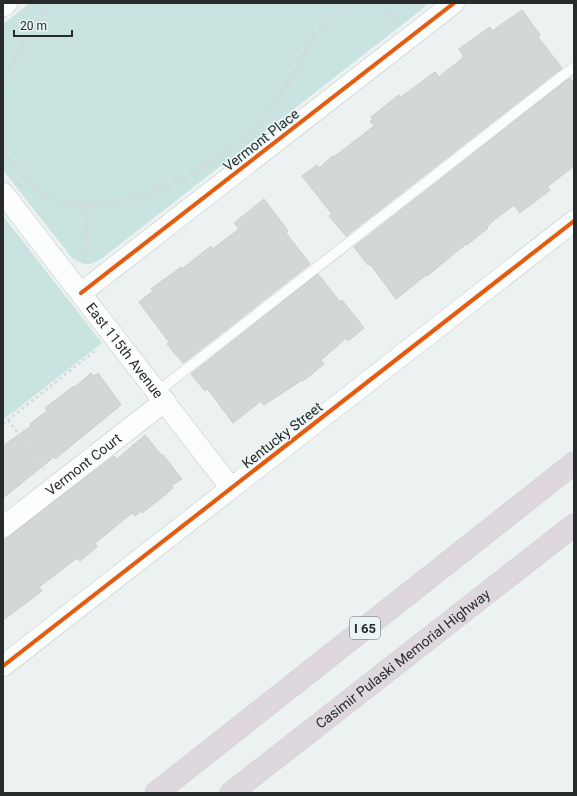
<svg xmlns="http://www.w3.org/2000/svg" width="577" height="796" viewBox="0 0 577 796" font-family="Roboto,sans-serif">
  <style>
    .green { fill: #c9e3e0 }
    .building { fill: #d3d8d7; stroke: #c9cdcd }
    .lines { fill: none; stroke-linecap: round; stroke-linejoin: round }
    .lane-casing { stroke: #c0c4c4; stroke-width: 11 }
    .street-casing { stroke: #c0c4c4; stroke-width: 22 }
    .highway-casing { stroke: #c8cccc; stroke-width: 23 }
    .path { stroke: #d7d8d8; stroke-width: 2.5; stroke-dasharray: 3 3; stroke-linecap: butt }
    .lane { stroke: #fcfdfd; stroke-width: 10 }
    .street { stroke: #fcfdfd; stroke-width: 21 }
    .highway { stroke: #ded7dd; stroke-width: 22 }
    .cycleway-casing { stroke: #e9f5f4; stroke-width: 6 }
    .cycleway { stroke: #e8590c; stroke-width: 4 }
    .labels { text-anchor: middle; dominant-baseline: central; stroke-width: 3; stroke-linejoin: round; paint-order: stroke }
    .shield { fill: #e9f5f4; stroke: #616867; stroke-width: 1 }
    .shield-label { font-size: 13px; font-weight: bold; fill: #272b2b }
    .street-label { font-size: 14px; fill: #272b2b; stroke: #e9f5f4 }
  </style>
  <rect width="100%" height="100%" fill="#ecf2f2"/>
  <g class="green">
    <path d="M30 3H430L101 259C89 266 84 266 72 258L3 170V24Z"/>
    <path d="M3 216 102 343 3 420Z"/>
  </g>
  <g class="building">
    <path d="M522 10 540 35 538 37 562 68 346 236 329 216 332 214 302 176 317 165 319 168 333 156 334 157 374 126 370 121 373 119 371 117 399 95 401 97 435 72 439 77 464 57 459 49 490 27 492 31Z"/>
    <path d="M570 78 574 84V166L547 187 550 190 520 213 514 205 494 220 487 227 488 228 467 245 466 244 427 276 426 275 396 299 370 264 368 265 354 247Z"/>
    <path d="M264 199 288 231 286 233 310 264 183 363 167 344 169 342 139 302 153 291 151 289 173 273 181 267 182 269 211 246 213 249 239 229 234 223Z"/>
    <path d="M318 274 340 302 342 300 364 328 348 341 346 338 321 360 324 364 303 381 302 380 264 405 261 401 233 423 207 388 205 391 191 374Z"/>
    <path d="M91 373 94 376 98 373 121 405 55 459 54 457 3 498V446L31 426 30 424 47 411 45 408 74 386 75 387Z"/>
    <path d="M145 435 162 456 163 455 182 479 171 486 173 488 165 495 142 513 141 511 135 516 132 513 95 543 97 547 80 561 77 558 39 587 42 591 3 620V541L114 456 117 459Z"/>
  </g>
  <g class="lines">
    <defs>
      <path id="lane" d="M157 392 574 67"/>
      <g id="street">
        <path d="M3 6 7 3"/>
        <path id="s1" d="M3 193 231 488"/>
        <path d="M81 293 454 3"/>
        <path id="s2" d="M3 527 165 401"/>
        <path d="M3 666 574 221"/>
      </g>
      <g id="highway">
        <path d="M156 793 574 463"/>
        <path id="s3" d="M231 793 574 525"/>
      </g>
    </defs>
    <use href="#lane" class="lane-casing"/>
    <use href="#street" class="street-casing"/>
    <use href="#highway" class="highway-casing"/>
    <g class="path">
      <path d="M382 3 398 23"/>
      <path d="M3 84C14 54 32 27 53 3"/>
      <path d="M3 146C14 172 38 197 67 203 127 215 214 170 254 127 267 114 278 99 288 83 298 67 305 49 316 34 325 22 335 12 346 3"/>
      <path d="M78 204 86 214"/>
      <path d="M85 263 86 214 96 204"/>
      <path d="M8 420 45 469"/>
      <path d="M3 424 96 350"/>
    </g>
    <use href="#lane" class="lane"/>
    <use href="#street" class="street"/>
    <use href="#highway" class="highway"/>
    <defs>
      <g id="cycleway">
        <path d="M81 293 454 3"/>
        <path d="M3 666 574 221"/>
      </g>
    </defs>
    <use href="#cycleway" class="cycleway-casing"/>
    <use href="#cycleway" class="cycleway"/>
  </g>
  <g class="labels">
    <rect class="shield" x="350" y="617" width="30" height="22" rx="3"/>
    <g class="shield-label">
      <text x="365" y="628">I 65</text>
    </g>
    <g class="street-label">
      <text transform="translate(261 140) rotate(-38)">Vermont Place</text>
      <text stroke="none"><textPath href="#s1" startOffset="199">East 115th Avenue</textPath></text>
      <text transform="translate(282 435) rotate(-38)">Kentucky Street</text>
      <text stroke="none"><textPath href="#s2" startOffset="102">Vermont Court</textPath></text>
      <text stroke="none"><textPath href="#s3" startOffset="218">Casimir Pulaski Memorial Highway</textPath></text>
    </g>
  </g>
  <rect width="577" height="796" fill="none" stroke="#272b2b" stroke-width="8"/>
  <path d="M14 30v6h58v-6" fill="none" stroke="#272b2b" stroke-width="2"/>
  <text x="20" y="30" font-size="12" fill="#272b2b" stroke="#e9f5f4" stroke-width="3" paint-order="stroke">20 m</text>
</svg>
